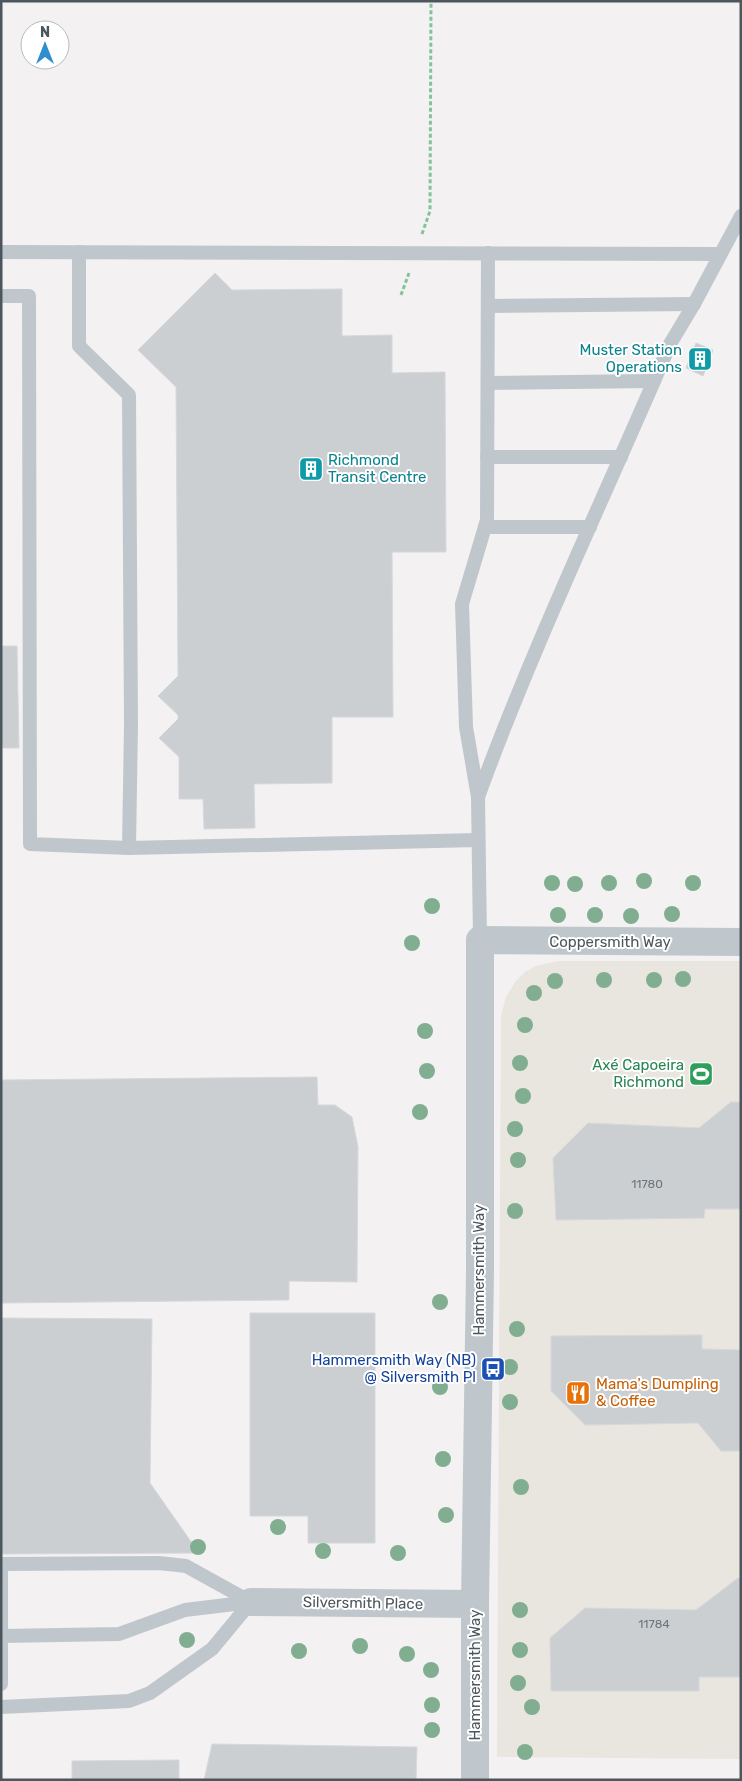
<svg xmlns="http://www.w3.org/2000/svg" width="742" height="1781" viewBox="0 0 742 1781" font-family="Rubik,sans-serif">
  <style>
    .commercial { fill: #e9e5df }
    .building { fill: #cccfd2; stroke: #d6d8db }
    .lines { fill: none; stroke-linecap: round; stroke-linejoin: round }
    .path { stroke: #82c49a; stroke-width: 3; stroke-dasharray: 4 2.5; stroke-linecap: butt }
    .service { stroke: #bfc7cc; stroke-width: 14 }
    .minor { stroke: #bfc7cc; stroke-width: 28 }
    .tree { fill: #81ad90 }
    .labels { text-anchor: middle; dominant-baseline: central; stroke-width: 4; stroke-linejoin: round; paint-order: stroke }
    .number-label { font-size: 12px; fill: #6b757a }
    .culture-label { font-size: 15px; fill: #0d838f; stroke: #fff; text-anchor: end }
    .street-label { font-size: 15px; fill: #4b575c; stroke: #fff }
    .leisure-label { font-size: 15px; fill: #27864d; stroke: #fff; text-anchor: end }
    .transit-label { font-size: 15px; fill: #164399; stroke: #fff; text-anchor: end }
    .food-label { font-size: 15px; fill: #c56008; stroke: #fff; text-anchor: start }
  </style>
  <rect width="100%" height="100%" fill="#f3f1f2"/>
  <path class="commercial" d="M559 961H741V1759L497 1757 501 1016 506 997 515 982 525 972 536 966Z"/>
  <g class="building">
    <path d="M215 273 232 290 342 289V336L392 335V373L445 372 446 552H392L393 717H332V783L254 784 255 828 204 829 203 799H179V757L159 738 178 719V715L158 696 178 676 176 387 138 350Z"/>
    <path d="M696 343 713 350 703 376 686 368Z"/>
    <path d="M1 646H17L19 748H1Z"/>
    <path d="M317 1077 318 1105H335L352 1117 358 1147 357 1282 289 1281V1300L1 1303V1080Z"/>
    <path d="M731 1102H741V1209H705L704 1218 556 1220 553 1158 588 1123 699 1128Z"/>
    <path d="M250 1313H375V1543H308V1516H250Z"/>
    <path d="M1 1318 152 1319 150 1483 199 1553 1 1554Z"/>
    <path d="M702 1335V1349L741 1350V1451H721L698 1423 585 1425 551 1391V1336Z"/>
    <path d="M738 1578H741V1677H699V1691H551L550 1638 585 1608 696 1610Z"/>
    <path d="M212 1744 417 1747 416 1780H204Z"/>
    <path d="M179 1760V1780H72V1761Z"/>
  </g>
  <g class="lines">
    <g class="path">
      <path d="M422 234 430 211 431 1"/>
      <path d="M401 295 409 273"/>
    </g>
    <g class="service">
      <path d="M1 252 720 254"/>
      <path d="M79 252V346L129 395 131 725 129 848"/>
      <path d="M488 253 487 520 462 604 466 727 478 797C534 643 606 494 670 344L694 304 741 216"/>
      <path d="M1 296H29L30 844 129 848 478 840"/>
      <path d="M488 306 694 304"/>
      <path d="M488 383 654 381"/>
      <path d="M487 457H621"/>
      <path d="M485 527H590"/>
      <path d="M478 797 480 940"/>
      <path d="M1 1636V1564L159 1563 186 1566 251 1602"/>
      <path d="M1 1684V1636L119 1634 185 1610 251 1602"/>
      <path d="M1 1707 129 1701 150 1693 212 1649 251 1602"/>
    </g>
    <g class="minor">
      <path d="M251 1602 475 1604"/>
      <path d="M475 1780V1604L480 1271V940L741 942"/>
    </g>
  </g>
  <g class="tree">
    <circle cx="644" cy="881" r="8"/>
    <circle cx="552" cy="883" r="8"/>
    <circle cx="609" cy="883" r="8"/>
    <circle cx="693" cy="883" r="8"/>
    <circle cx="575" cy="884" r="8"/>
    <circle cx="432" cy="906" r="8"/>
    <circle cx="672" cy="914" r="8"/>
    <circle cx="558" cy="915" r="8"/>
    <circle cx="595" cy="915" r="8"/>
    <circle cx="631" cy="916" r="8"/>
    <circle cx="412" cy="943" r="8"/>
    <circle cx="683" cy="979" r="8"/>
    <circle cx="604" cy="980" r="8"/>
    <circle cx="654" cy="980" r="8"/>
    <circle cx="555" cy="981" r="8"/>
    <circle cx="534" cy="993" r="8"/>
    <circle cx="525" cy="1025" r="8"/>
    <circle cx="425" cy="1031" r="8"/>
    <circle cx="520" cy="1063" r="8"/>
    <circle cx="427" cy="1071" r="8"/>
    <circle cx="523" cy="1096" r="8"/>
    <circle cx="420" cy="1112" r="8"/>
    <circle cx="515" cy="1129" r="8"/>
    <circle cx="518" cy="1160" r="8"/>
    <circle cx="515" cy="1211" r="8"/>
    <circle cx="440" cy="1302" r="8"/>
    <circle cx="517" cy="1329" r="8"/>
    <circle cx="510" cy="1367" r="8"/>
    <circle cx="440" cy="1387" r="8"/>
    <circle cx="510" cy="1402" r="8"/>
    <circle cx="443" cy="1459" r="8"/>
    <circle cx="521" cy="1487" r="8"/>
    <circle cx="446" cy="1515" r="8"/>
    <circle cx="278" cy="1527" r="8"/>
    <circle cx="198" cy="1547" r="8"/>
    <circle cx="323" cy="1551" r="8"/>
    <circle cx="398" cy="1553" r="8"/>
    <circle cx="520" cy="1610" r="8"/>
    <circle cx="187" cy="1640" r="8"/>
    <circle cx="360" cy="1646" r="8"/>
    <circle cx="520" cy="1650" r="8"/>
    <circle cx="299" cy="1651" r="8"/>
    <circle cx="407" cy="1654" r="8"/>
    <circle cx="431" cy="1670" r="8"/>
    <circle cx="518" cy="1683" r="8"/>
    <circle cx="432" cy="1705" r="8"/>
    <circle cx="532" cy="1707" r="8"/>
    <circle cx="432" cy="1730" r="8"/>
    <circle cx="525" cy="1752" r="8"/>
  </g>
  <defs>
    <symbol id="building-square" viewBox="-11 -11 22 22"><rect x="-9" y="-9" width="18" height="18" rx="4" fill="#0f9aa8" stroke="#fff"/><path d="M-4-6H4V6H1V3H-1V6H-4ZM-2.5-4.3h1.7v1.8h-1.7ZM.8-4.3h1.7v1.8H.8ZM-2.5-1h1.7V.8h-1.7ZM.8-1h1.7V.8H.8Z" fill="#fff"/></symbol>
    <symbol id="stadium-square" viewBox="-11 -11 22 22"><rect x="-9" y="-9" width="18" height="18" rx="4" fill="#2e9e5b" stroke="#fff"/><path d="M0-5a6.5 5 0 1 0 0 10a6.5 5 0 1 0 0-10ZM-3.5-1.8h7v3.6h-7Z" fill="#fff"/></symbol>
    <symbol id="bus-square" viewBox="-11 -11 22 22"><rect x="-9" y="-9" width="18" height="18" rx="4" fill="#1a4fb4" stroke="#fff"/><path d="M-5-6H5V4H4V6H2V4H-2V6H-4V4H-5ZM-3.5-4V0h7V-4ZM-3.5 1.2v1.5H-2V1.2ZM2 1.2v1.5H3.5V1.2Z" fill="#fff"/></symbol>
    <symbol id="restaurant-square" viewBox="-11 -11 22 22"><rect x="-9" y="-9" width="18" height="18" rx="4" fill="#e8710a" stroke="#fff"/><path d="M-5-6h1v4h1v-4h1v4h1v-4h1v5L-1.5 .5V6h-2V.5L-5-1ZM5-6V6H3V1.5H1.5Q1.5-4 5-6Z" fill="#fff"/></symbol>
  </defs>
  <g fill-rule="evenodd">
    <use href="#building-square" x="686" y="345" width="28" height="28"/>
    <use href="#building-square" x="297" y="455" width="28" height="28"/>
    <use href="#stadium-square" x="687" y="1060" width="28" height="28"/>
    <use href="#bus-square" x="479" y="1355" width="28" height="28"/>
    <use href="#restaurant-square" x="564" y="1379" width="28" height="28"/>
  </g>
  <g class="labels">
    <g class="number-label">
      <text x="647" y="1184">11780</text>
      <text x="654" y="1624">11784</text>
    </g>
    <g class="culture-label">
      <text x="682" y="350">Muster Station<tspan x="682" dy="17">Operations</tspan></text>
      <text x="328" y="460" text-anchor="start">Richmond<tspan x="328" dy="17">Transit Centre</tspan></text>
    </g>
    <g class="street-label">
      <text x="610" y="942">Coppersmith Way</text>
      <text transform="translate(479 1270) rotate(-90)">Hammersmith Way</text>
      <text transform="translate(363 1603) rotate(1)">Silversmith Place</text>
      <text transform="translate(475 1675) rotate(-90)">Hammersmith Way</text>
    </g>
    <g class="leisure-label">
      <text x="684" y="1065">Axé Capoeira<tspan x="684" dy="17">Richmond</tspan></text>
    </g>
    <g class="transit-label">
      <text x="476" y="1360">Hammersmith Way (NB)<tspan x="476" dy="17">@ Silversmith Pl</tspan></text>
    </g>
    <g class="food-label">
      <text x="596" y="1384">Mama's Dumpling<tspan x="596" dy="17">&amp; Coffee</tspan></text>
    </g>
  </g>
  <rect width="742" height="1781" fill="none" stroke="#4b575c" stroke-width="5"/>
  <g transform="translate(45 45)"><circle r="24" fill="#ffffff" stroke="#b7bcbe"/>
  <path d="M0-4L9 19L0 12L-9 19Z" fill="#308dce"/>
  <text y="-8" font-size="14" font-weight="bold" text-anchor="middle" fill="#4b575c">N</text>
  </g>
</svg>
